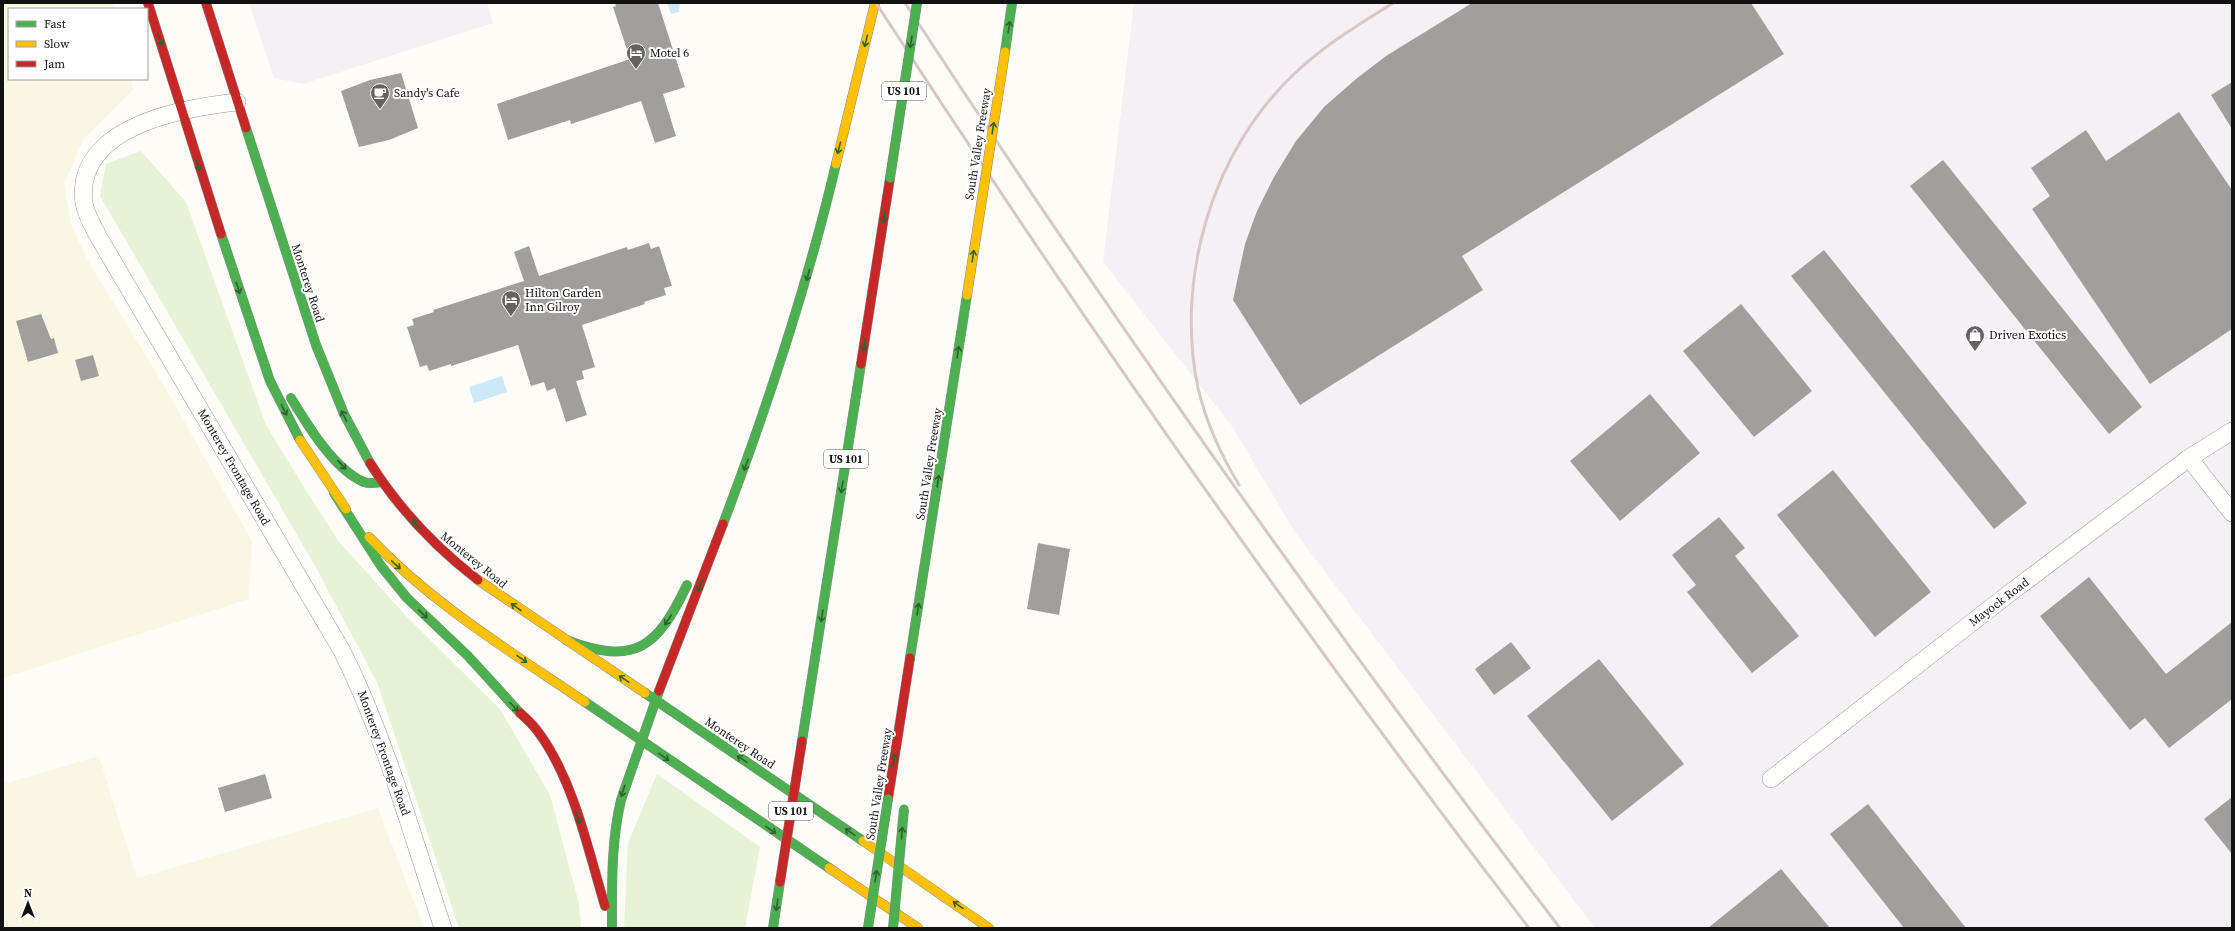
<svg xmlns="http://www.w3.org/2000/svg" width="2235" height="931" viewBox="0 0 2235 931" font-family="'Source Serif 4',serif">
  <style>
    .industrial { fill: #f5f0f3 }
    .farmland { fill: #f9f7e4 }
    .green { fill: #e7f3d7 }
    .water { fill: #cde8f7 }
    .building { fill: #a19f9c }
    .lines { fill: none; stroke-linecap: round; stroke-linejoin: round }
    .street-casing { stroke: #979795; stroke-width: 18 }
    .fast-casing { stroke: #8e8d8b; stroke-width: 10 }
    .slow-casing { stroke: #8e8d8b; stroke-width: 10 }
    .jam-casing { stroke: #8e8d8b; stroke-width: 10 }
    .street { stroke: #fffffe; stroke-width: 17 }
    .fast { stroke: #4caf50; stroke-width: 9 }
    .slow { stroke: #ffc107; stroke-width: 9 }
    .jam { stroke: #c62828; stroke-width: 9 }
    .rail { stroke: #d9c6c7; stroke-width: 3 }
    .fast-bridge-casing { stroke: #858482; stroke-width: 10; stroke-linecap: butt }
    .slow-bridge-casing { stroke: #858482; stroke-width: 10; stroke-linecap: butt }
    .jam-bridge-casing { stroke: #858482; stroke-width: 10; stroke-linecap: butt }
    .fast-bridge { stroke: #4caf50; stroke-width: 9 }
    .slow-bridge { stroke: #ffc107; stroke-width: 9 }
    .jam-bridge { stroke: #c62828; stroke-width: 9 }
    .oneway { stroke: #2e6030 }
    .labels { text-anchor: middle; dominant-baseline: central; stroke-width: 4; stroke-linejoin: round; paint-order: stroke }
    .shield { fill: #fff; stroke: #585858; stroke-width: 1 }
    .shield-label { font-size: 11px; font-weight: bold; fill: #111 }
    .poi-label { font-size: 12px; fill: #111; stroke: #fff; text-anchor: start }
    .street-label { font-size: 12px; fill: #111; stroke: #fff }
  </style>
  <rect width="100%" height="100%" fill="#fdfcf7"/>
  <g class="industrial">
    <path d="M249 3H487L493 23 303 84 274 78Z"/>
    <path d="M1134 3H2232V928H1595L1294 531 1232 426 1103 262Z"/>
  </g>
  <g class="farmland">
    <path d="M3 3H112L114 9H9V79H131L133 90 83 140 64 184 71 224 87 259 163 384 252 541 249 599 3 678Z"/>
    <path d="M99 756 137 878 378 808 424 928H3V784Z"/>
  </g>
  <g class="green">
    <path d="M141 151 186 202 266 425 307 492 339 542 408 618 500 709 550 795 579 904 581 928H459L377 682 314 564 100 196 106 164Z"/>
    <path d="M657 774 760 847 745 928H624L628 843Z"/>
  </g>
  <g class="water">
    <path d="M667 3H680L679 12 671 14Z"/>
    <path d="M502 376 507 392 474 403 469 387Z"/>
  </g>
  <g class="building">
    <path d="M615 3H658L685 87 663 94 676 136 655 143 641 101 571 124 570 120 508 140 497 104 630 59 613 7 616 6Z"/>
    <path d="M1472 3H1751L1784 54 1462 256 1483 290 1300 405 1233 300 1245 244 1257 211 1274 177 1296 141 1324 107 1356 79 1386 56Z"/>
    <path d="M401 73 418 128 389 140 359 147 341 91 370 80Z"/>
    <path d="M2232 82V129L2211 95Z"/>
    <path d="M2179 112 2232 190V329L2150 384 2032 209 2050 196 2031 168 2086 130 2106 161Z"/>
    <path d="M1943 160 2142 407 2109 434 1910 186Z"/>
    <path d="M649 243 651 249 659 246 672 286 664 288 666 295 644 302 645 304 582 325 595 367 582 371 584 379 576 381 587 415 566 422 555 388 547 391 544 382 531 386 518 345 451 366V364L429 371 427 365 420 367 407 327 414 325 412 319 434 312 433 310 524 281 514 252 529 246 539 276 627 247 628 250Z"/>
    <path d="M1824 250 2027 503 1994 529 1791 276Z"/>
    <path d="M1741 304 1812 391 1754 437 1683 351Z"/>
    <path d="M41 314 51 339 54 338 58 353 28 362 16 321Z"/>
    <path d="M93 355 99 376 81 381 75 360Z"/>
    <path d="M1650 394 1700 453 1620 521 1570 461Z"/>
    <path d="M1833 470 1931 592 1875 637 1777 515Z"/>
    <path d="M1719 517 1745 548 1735 556 1799 636 1752 673 1687 592 1696 585 1672 555Z"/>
    <path d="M1038 543 1070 549 1059 615 1027 609Z"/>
    <path d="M2089 577 2166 674 2232 622V699L2169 748 2145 718 2130 730 2040 616Z"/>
    <path d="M1511 642 1531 668 1494 695 1475 669Z"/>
    <path d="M1599 659 1684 764 1612 821 1527 716Z"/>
    <path d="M265 774 272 798 225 812 218 788Z"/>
    <path d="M2232 797V854L2204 819Z"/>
    <path d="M1868 804 1966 928H1904L1830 834Z"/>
    <path d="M1781 869 1830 928H1708Z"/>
  </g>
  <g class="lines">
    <defs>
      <g id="street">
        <path d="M237 102C183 108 74 126 84 203 86 215 93 226 98 236L342 651C386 739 412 835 443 928"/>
        <path d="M2189 458 2232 513"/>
        <path d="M1771 779 2006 596 2189 458 2232 431"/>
      </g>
      <g id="fast">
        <path d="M1005 52 1012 3"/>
        <path d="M246 128 316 345 344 414 370 463"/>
        <path d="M221 234 270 381 300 440"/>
        <path d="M291 398C307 424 334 470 364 482 369 484 376 483 382 482"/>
        <path d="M334 493 381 566 407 598 468 656 520 713"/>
        <path d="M723 524C768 405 807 287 836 164"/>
        <path d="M566 640C635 666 657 648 687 585"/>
        <path d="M910 658 967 295"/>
        <path d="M645 693 863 841"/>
        <path d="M585 702 829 868"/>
        <path d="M802 741 861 364"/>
        <path d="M612 928C612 885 611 842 621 800L659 691"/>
        <path d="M773 928 780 882"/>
      </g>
      <g id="slow">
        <path d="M836 164 875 3"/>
        <path d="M300 440 346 509"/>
        <path d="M369 537C432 604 510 651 585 702"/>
        <path d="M478 580 645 693"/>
        <path d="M863 841 989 928"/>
        <path d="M829 868 918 928"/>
      </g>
      <g id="jam">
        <path d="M148 3 221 234"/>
        <path d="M206 3 246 128"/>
        <path d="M861 364 890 178"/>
        <path d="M370 463C399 509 435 547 478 580"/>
        <path d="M659 691 723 524"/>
        <path d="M520 713C527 719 534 726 539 733 574 781 588 850 605 906"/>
        <path d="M888 799 910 658"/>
      </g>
    </defs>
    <use href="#street" class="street-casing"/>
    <use href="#fast" class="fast-casing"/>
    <use href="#slow" class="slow-casing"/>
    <use href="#jam" class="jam-casing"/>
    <use href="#street" class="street"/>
    <use href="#fast" class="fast"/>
    <use href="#slow" class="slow"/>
    <use href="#jam" class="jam"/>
    <g class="rail">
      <path d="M876 3C1081 320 1299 629 1529 928"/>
      <path d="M905 3C1112 319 1330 628 1560 928"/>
      <path d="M1239 485C1221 455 1206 422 1198 388 1175 279 1212 152 1293 75 1323 46 1358 25 1393 3"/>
    </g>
    <defs>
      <g id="fast-bridge">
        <path d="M890 178 917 3"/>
        <path d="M868 928 888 799"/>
        <path d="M893 928 904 809"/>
      </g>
      <path id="slow-bridge" d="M967 295 1005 52"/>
      <path id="jam-bridge" d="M780 882 802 741"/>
    </defs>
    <use href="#fast-bridge" class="fast-bridge-casing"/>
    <use href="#slow-bridge" class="slow-bridge-casing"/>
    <use href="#jam-bridge" class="jam-bridge-casing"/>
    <use href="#fast-bridge" class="fast-bridge"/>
    <use href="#slow-bridge" class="slow-bridge"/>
    <use href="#jam-bridge" class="jam-bridge"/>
  </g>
  <defs><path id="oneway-shaft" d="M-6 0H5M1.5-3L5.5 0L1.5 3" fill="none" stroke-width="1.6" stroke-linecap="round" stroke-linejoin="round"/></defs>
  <g class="oneway">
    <use href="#oneway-shaft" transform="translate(1009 27) rotate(-81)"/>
    <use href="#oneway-shaft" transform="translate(160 40) rotate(73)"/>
    <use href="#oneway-shaft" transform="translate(866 41) rotate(104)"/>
    <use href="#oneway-shaft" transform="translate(911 42) rotate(99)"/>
    <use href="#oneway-shaft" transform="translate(993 128) rotate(-81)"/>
    <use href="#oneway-shaft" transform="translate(839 148) rotate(104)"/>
    <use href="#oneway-shaft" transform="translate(198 165) rotate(72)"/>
    <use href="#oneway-shaft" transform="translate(884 217) rotate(99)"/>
    <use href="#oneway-shaft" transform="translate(973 256) rotate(-81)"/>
    <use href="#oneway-shaft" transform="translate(808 275) rotate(105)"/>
    <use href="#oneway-shaft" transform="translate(238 288) rotate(72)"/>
    <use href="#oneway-shaft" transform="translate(864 345) rotate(99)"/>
    <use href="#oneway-shaft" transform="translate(958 352) rotate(-81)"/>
    <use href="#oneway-shaft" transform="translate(284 410) rotate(63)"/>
    <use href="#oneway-shaft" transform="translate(344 416) rotate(-116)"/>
    <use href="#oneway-shaft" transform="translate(342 465) rotate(47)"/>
    <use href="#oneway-shaft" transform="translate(746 465) rotate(110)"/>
    <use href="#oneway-shaft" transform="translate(938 481) rotate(-81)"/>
    <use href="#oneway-shaft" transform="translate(842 487) rotate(99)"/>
    <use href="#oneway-shaft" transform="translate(416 524) rotate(-132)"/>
    <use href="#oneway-shaft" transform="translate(396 565) rotate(43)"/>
    <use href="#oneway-shaft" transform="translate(700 586) rotate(111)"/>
    <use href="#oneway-shaft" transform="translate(516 607) rotate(-145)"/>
    <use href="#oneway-shaft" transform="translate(918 609) rotate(-81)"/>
    <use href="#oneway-shaft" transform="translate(423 614) rotate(44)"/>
    <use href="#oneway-shaft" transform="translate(822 616) rotate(99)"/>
    <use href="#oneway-shaft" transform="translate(668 620) rotate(123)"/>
    <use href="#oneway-shaft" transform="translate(522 659) rotate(35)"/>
    <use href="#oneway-shaft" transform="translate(624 679) rotate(-146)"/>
    <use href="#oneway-shaft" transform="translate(514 707) rotate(48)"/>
    <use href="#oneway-shaft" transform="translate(664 757) rotate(35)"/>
    <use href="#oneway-shaft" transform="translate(742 759) rotate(-146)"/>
    <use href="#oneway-shaft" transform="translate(894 760) rotate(-81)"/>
    <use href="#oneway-shaft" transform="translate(623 791) rotate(108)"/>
    <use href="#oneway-shaft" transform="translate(578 818) rotate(72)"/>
    <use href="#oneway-shaft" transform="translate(771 830) rotate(34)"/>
    <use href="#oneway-shaft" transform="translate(850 832) rotate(-146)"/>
    <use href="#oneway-shaft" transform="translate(902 833) rotate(-86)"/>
    <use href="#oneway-shaft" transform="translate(876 876) rotate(-81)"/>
    <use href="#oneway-shaft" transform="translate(777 905) rotate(99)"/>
    <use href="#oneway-shaft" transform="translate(958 905) rotate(-145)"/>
  </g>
  <defs>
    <symbol id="hotel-pin" viewBox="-11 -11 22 30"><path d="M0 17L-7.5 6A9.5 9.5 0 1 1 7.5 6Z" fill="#646362" stroke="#fff"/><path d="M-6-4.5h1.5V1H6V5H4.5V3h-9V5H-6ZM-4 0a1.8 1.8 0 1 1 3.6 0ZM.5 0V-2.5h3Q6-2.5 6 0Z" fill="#fff"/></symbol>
    <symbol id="cafe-pin" viewBox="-11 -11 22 30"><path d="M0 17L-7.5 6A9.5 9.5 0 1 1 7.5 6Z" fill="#646362" stroke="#fff"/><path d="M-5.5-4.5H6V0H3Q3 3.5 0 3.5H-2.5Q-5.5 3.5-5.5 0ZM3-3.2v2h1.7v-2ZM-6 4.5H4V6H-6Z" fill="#fff"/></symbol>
    <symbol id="shop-pin" viewBox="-11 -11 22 30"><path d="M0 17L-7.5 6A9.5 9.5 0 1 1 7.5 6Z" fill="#646362" stroke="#fff"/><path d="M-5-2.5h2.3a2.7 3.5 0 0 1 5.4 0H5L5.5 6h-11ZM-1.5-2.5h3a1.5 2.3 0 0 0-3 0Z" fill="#fff"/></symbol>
  </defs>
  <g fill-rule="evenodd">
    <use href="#hotel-pin" x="625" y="42" width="22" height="30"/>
    <use href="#cafe-pin" x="369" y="82" width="22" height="30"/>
    <use href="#hotel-pin" x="500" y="289" width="22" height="30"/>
    <use href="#shop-pin" x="1964" y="324" width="22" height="30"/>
  </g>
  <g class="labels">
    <g class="shield">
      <rect x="882" y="82" width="44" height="18" rx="3"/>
      <rect x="824" y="450" width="44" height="18" rx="3"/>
      <rect x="769" y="802" width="44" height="18" rx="3"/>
    </g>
    <g class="shield-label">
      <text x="904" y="91">US 101</text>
      <text x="846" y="459">US 101</text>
      <text x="791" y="811">US 101</text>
    </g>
    <g class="poi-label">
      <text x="650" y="53">Motel 6</text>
      <text x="394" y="93">Sandy's Cafe</text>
      <text x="525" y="293">Hilton Garden<tspan x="525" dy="14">Inn Gilroy</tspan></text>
      <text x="1989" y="335">Driven Exotics</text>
    </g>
    <g class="street-label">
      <text transform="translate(978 144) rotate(-81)">South Valley Freeway</text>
      <text transform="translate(308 283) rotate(72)">Monterey Road</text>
      <text transform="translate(929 464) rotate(-81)">South Valley Freeway</text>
      <text transform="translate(234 467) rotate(60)">Monterey Frontage Road</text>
      <text transform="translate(474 560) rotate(39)">Monterey Road</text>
      <text transform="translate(1999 602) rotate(-37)">Mayock Road</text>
      <text transform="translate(740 743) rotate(34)">Monterey Road</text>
      <text transform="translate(384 753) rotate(70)">Monterey Frontage Road</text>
      <text transform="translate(879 784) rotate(-81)">South Valley Freeway</text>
    </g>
  </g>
  <rect width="2235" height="931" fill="none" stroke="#111111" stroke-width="8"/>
  <rect x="8" y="8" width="140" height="72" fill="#ffffff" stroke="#a0a0a0"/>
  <rect x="16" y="21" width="20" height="6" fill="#4caf50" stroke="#a0a0a0"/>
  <text x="44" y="28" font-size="12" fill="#111111">Fast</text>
  <rect x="16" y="41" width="20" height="6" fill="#ffc107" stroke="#a0a0a0"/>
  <text x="44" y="48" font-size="12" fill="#111111">Slow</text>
  <rect x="16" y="61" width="20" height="6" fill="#c62828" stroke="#a0a0a0"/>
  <text x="44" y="68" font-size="12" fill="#111111">Jam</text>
  <g transform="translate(28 903)" stroke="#ffffff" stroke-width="3" paint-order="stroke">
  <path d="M0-3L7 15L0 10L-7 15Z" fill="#111111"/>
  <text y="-6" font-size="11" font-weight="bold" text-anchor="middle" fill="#111111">N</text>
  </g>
</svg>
